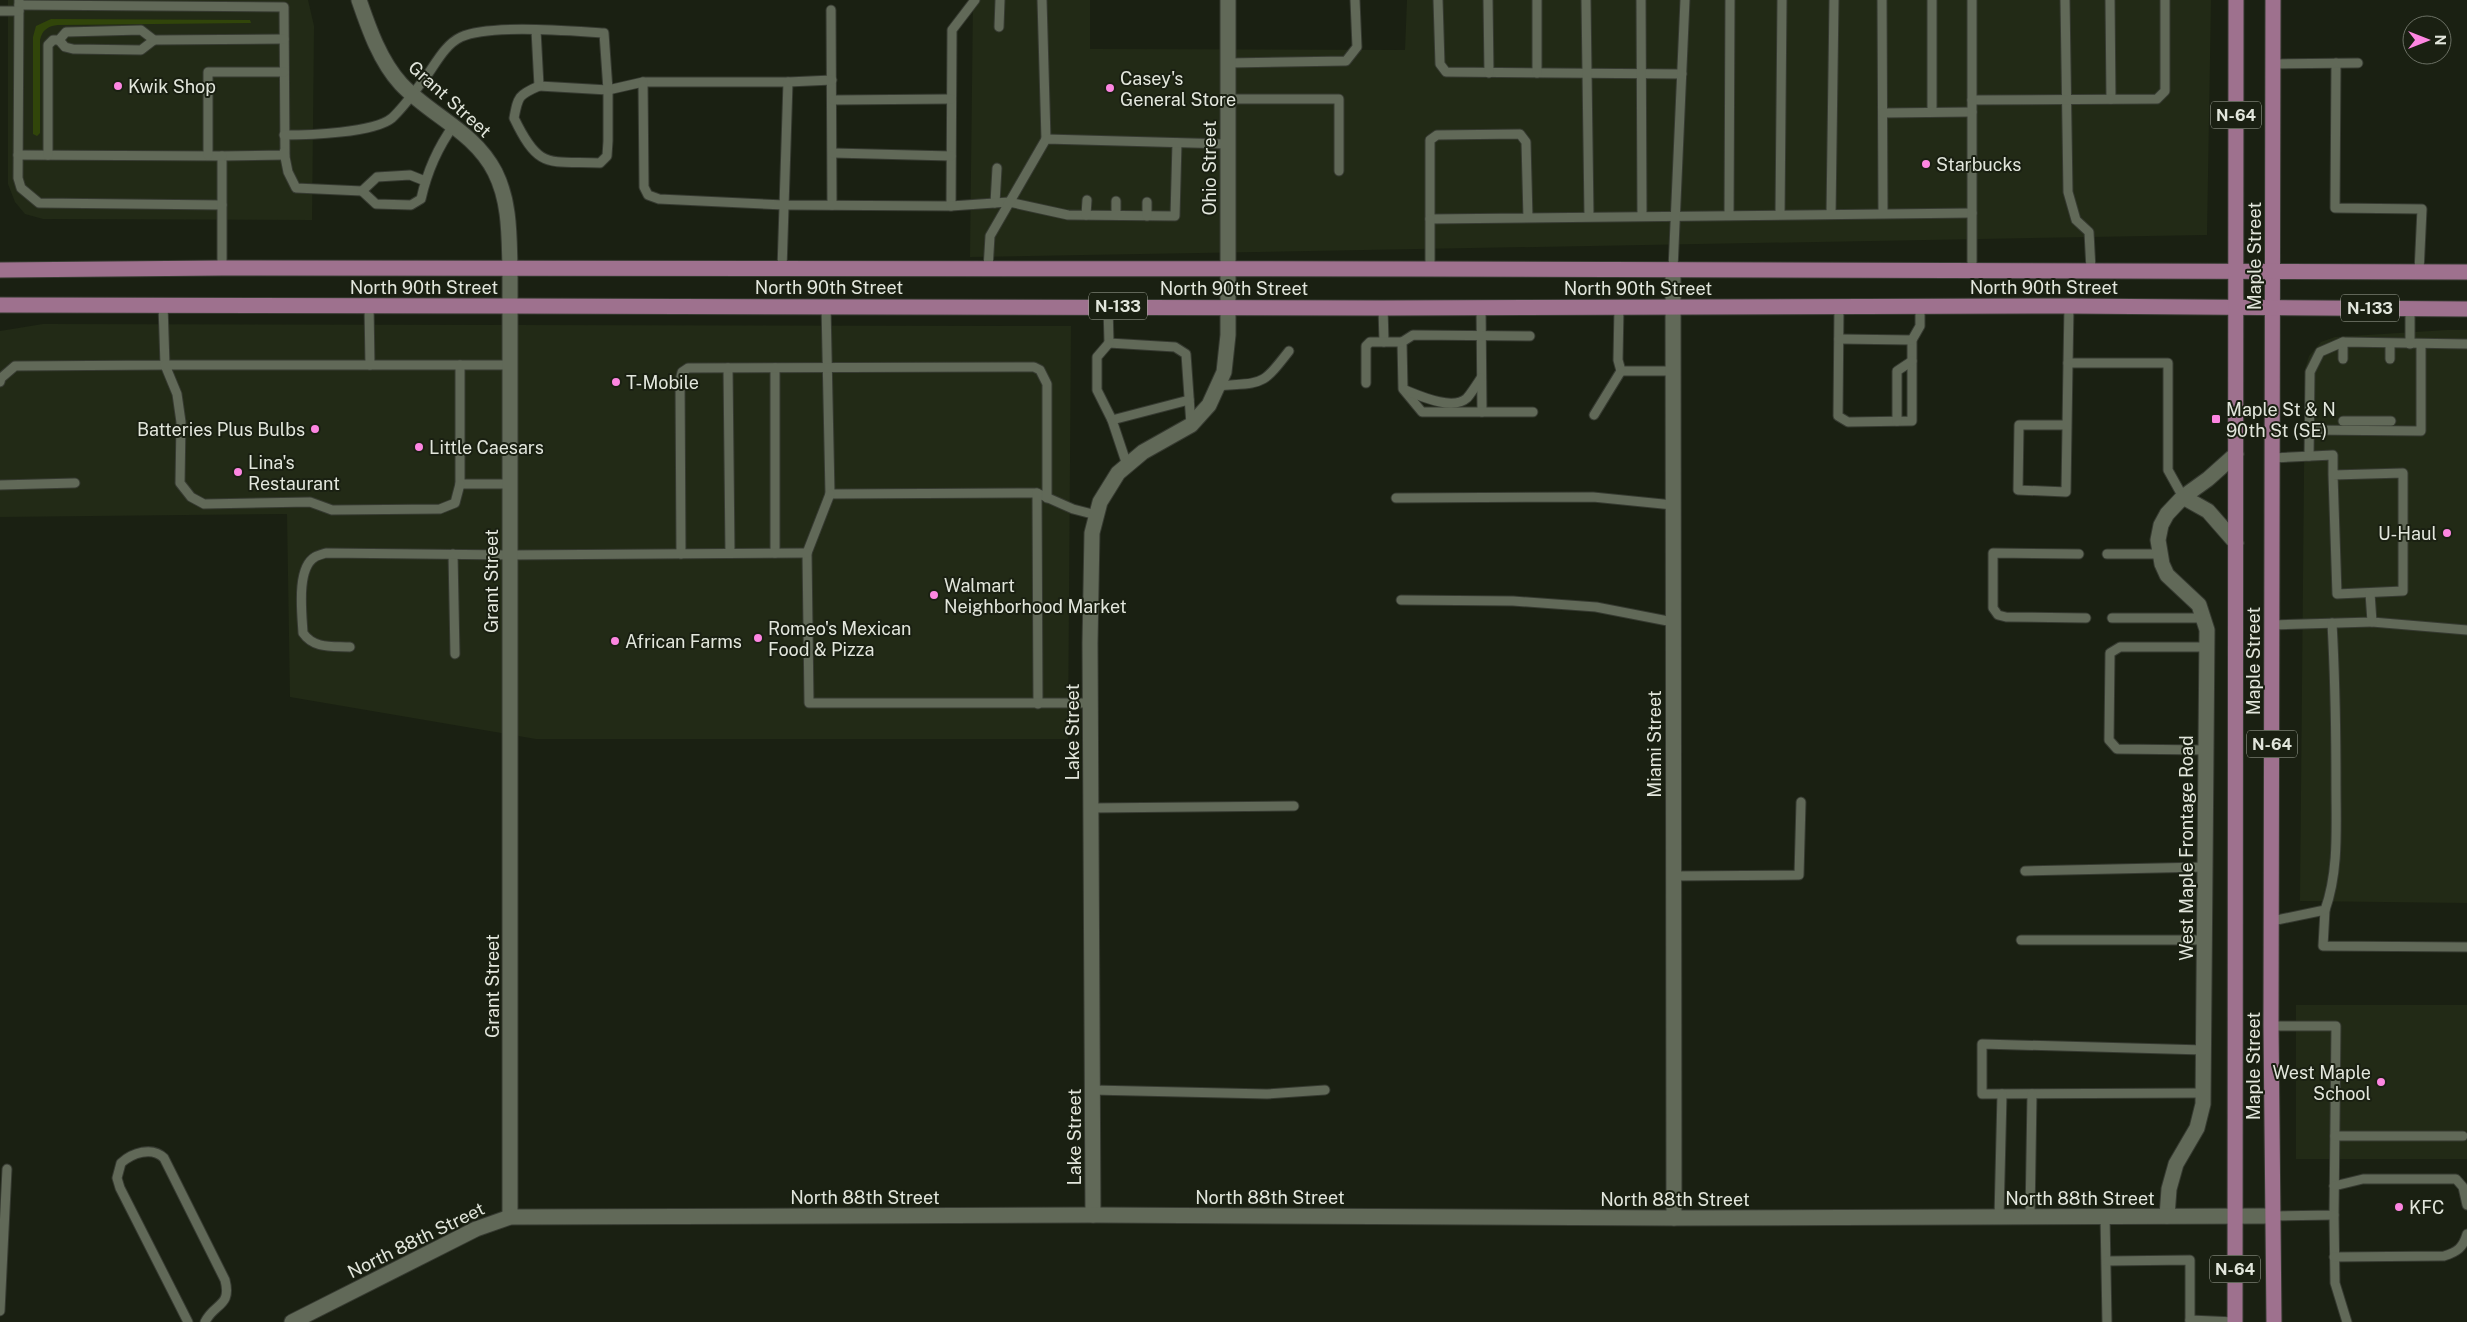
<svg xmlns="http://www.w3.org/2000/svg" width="2467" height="1322" viewBox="0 0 2467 1322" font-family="'Public Sans',sans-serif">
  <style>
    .built { fill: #222a16 }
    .green { fill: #31450a }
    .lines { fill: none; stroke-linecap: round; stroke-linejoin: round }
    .lane-casing { stroke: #363a31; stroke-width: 11 }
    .street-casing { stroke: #363a31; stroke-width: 17 }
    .primary-casing { stroke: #363a31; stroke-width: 17 }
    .lane { stroke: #616958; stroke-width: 9 }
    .street { stroke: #616958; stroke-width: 15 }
    .primary { stroke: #9e718e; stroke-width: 15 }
    .poi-dot { fill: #fd86e1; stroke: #1a2012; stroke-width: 2 }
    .labels { text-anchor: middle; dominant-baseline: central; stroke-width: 4; stroke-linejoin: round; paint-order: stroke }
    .shield { fill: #1a2012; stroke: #a6ab9f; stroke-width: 1 }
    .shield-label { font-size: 16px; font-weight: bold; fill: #e2e6dc }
    .poi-label { font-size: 18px; fill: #e2e6dc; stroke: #1a2012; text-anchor: start }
    .street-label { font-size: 18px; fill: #e2e6dc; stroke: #1a2012 }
  </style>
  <rect width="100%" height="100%" fill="#1a2012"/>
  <g class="built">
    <path d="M8 0H308L314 26 312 220 43 219 25 214 15 202 8 184Z"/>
    <path d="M973 0H1090V49L1405 50 1407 0H2211L2207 235 970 257Z"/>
    <path d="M43 324 1071 326 1068 739H536L290 697 287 514 0 517V331Z"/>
    <path d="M2447 330H2467V903L2300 901 2305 369 2309 356 2321 342 2335 337Z"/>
    <rect x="2296" y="1005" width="171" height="154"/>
  </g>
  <path class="green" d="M51 19 250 20 251 23 58 25C48 26 42 30 40 40V133L37 136 33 134V37L36 26Z"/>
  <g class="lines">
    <defs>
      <g id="lane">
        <path d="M19 0 18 178 21 188 39 203 222 205"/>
        <path d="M1042 0 1046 139"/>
        <path d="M1438 0 1440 64 1446 72 1682 74"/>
        <path d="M1488 0 1489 73"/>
        <path d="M1537 0V73"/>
        <path d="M1586 0 1589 216"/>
        <path d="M1641 0 1642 215"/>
        <path d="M1882 0 1883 213"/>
        <path d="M1932 0V112"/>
        <path d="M2065 0 2068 192 2076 220 2089 232 2091 270"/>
        <path d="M2110 0 2111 99"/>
        <path d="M19 5 284 7 285 155 222 156V268"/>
        <path d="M831 10 832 205"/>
        <path d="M0 11H19"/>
        <path d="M999 27 1000 0"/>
        <path d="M536 30 539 86 608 90 643 82H788L782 269"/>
        <path d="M59 40 65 47 73 49 141 50 154 40"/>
        <path d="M1228 63 1346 61 1357 47 1355 0"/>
        <path d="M2336 63 2335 208 2422 209 2419 272"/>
        <path d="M2273 64 2358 63"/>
        <path d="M643 82 644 187 648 195 659 199 784 205 951 206 952 30 975 0"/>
        <path d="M788 82 832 80"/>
        <path d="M1228 99H1339V171"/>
        <path d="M833 100 951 99"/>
        <path d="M1972 100 2157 99 2165 91V0"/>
        <path d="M1883 113 1972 112"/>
        <path d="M284 135C308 135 374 133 392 118 406 105 417 88 428 74 437 61 446 44 461 37 490 24 570 31 604 33L608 90V141L607 156 600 163C547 161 539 170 514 118 518 97 518 95 539 86"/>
        <path d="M284 152 288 172 296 188 362 191"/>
        <path d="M833 153 951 156"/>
        <path d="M18 155 222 156"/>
        <path d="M48 155V45L53 40H59L66 32 141 30 154 40 284 39"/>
        <path d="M208 155V72H284"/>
        <path d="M425 181 410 175 377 177 362 191 376 204 411 205 421 199C427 172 438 147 454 125"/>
        <path d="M1116 201V215"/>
        <path d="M995 203 997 168"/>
        <path d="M951 206 1009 202 1068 215 1175 216 1177 143"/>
        <path d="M1729 214 1730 0"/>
        <path d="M1780 214 1782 0"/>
        <path d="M1831 214 1834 0"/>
        <path d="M1086 215 1087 200"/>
        <path d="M1147 216V202"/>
        <path d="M1528 218 1526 142 1520 134 1437 135 1430 140V219L1972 213"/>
        <path d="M988 269 990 236 1046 139 1228 144"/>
        <path d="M1430 269V219"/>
        <path d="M1673 269 1685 0"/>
        <path d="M1972 270V0"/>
        <path d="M369 306 370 365"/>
        <path d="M826 306 830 494 1037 493 1073 509 1096 515"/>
        <path d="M1108 306 1109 343 1175 347 1186 354 1191 425"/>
        <path d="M1839 306 1838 416 1848 422 1912 421V340L1920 326V306"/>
        <path d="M1481 307 1482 412"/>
        <path d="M1619 307 1618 360 1621 371H1673"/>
        <path d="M1383 308 1384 342"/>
        <path d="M1530 336 1413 335 1402 342 1403 389 1422 412H1533"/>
        <path d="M1839 339 1912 340"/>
        <path d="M2343 342V359"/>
        <path d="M1109 343 1097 357V390L1112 420"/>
        <path d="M2390 344V359"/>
        <path d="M2410 344V308"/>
        <path d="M2068 363 2069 306"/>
        <path d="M460 365V484H510"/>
        <path d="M728 368 730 553"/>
        <path d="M0 382 1 378 15 366 165 365 163 305"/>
        <path d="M1366 383V346L1370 342H1402"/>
        <path d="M1219 386C1264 382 1261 387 1289 351"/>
        <path d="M1405 390C1420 396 1453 411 1467 398 1472 392 1477 384 1481 378"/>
        <path d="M1594 415 1621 371"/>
        <path d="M1897 421V371L1912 361"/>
        <path d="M2343 421H2391"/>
        <path d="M2066 425H2019L2018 490 2066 492 2068 363H2168V470L2183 497"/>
        <path d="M2309 430 2421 431V345"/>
        <path d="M2309 456 2310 372 2320 352 2343 342 2467 344"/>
        <path d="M2273 458 2333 455V475L2403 473V591L2337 594 2333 475"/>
        <path d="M1127 465 1112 420 1189 400"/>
        <path d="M460 484 455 503 440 509 332 510 310 502 204 504 191 497 180 483 181 422 177 394 165 365H510"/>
        <path d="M0 485 75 483"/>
        <path d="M1037 493 1038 704"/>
        <path d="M830 494 807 553 809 703H1090"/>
        <path d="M1396 498 1593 497 1673 505"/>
        <path d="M775 553V368"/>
        <path d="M453 554 455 654"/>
        <path d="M681 554 680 380 682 372 688 368 1034 367 1040 370 1047 384V498"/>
        <path d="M2079 554 1993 553V608L1998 615 2006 617 2086 618"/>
        <path d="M2107 554H2160"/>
        <path d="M1401 600 1513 601 1596 607 1673 622"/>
        <path d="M2112 618H2204"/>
        <path d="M2372 622 2467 630"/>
        <path d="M2272 625 2372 622 2370 593"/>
        <path d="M350 647C332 646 314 649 303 633 302 614 296 568 315 557 318 555 323 554 326 553L510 555 807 553"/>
        <path d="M2205 750 2117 749 2109 740 2110 653 2120 647H2207"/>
        <path d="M1091 808 1294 806"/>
        <path d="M2025 871 2205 867"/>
        <path d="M1673 876 1799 875 1801 802"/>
        <path d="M2325 910 2323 946 2467 947"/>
        <path d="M2272 921 2325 910C2339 871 2336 827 2336 786 2336 732 2335 677 2332 623"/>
        <path d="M2021 940H2205"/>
        <path d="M2271 1026H2336L2334 1215 2272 1216"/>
        <path d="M1092 1090 1267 1094 1325 1090"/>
        <path d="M2204 1093 1982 1094V1044L2204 1050"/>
        <path d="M2335 1136H2463"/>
        <path d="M2334 1186 2363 1179H2456L2463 1187 2467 1205"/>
        <path d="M2334 1215 2335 1283 2347 1322"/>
        <path d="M2105 1216 2107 1322"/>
        <path d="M1999 1217 2002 1094"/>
        <path d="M2030 1217 2032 1094"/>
        <path d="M2334 1257 2444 1256C2457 1252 2463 1248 2467 1234"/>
        <path d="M2107 1261 2190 1260V1322"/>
        <path d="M0 1311 7 1169"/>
        <path d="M2190 1320 2235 1322"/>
        <path d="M188 1322 120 1188 117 1178 121 1163C132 1153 152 1146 164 1158L225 1280C232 1307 214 1303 205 1322"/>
      </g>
      <g id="street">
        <path d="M359 0C369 29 380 61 401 84 431 116 474 131 495 172 510 202 509 235 510 268V1217"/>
        <path d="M1673 269 1674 1218"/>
        <path d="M2183 497 2208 511 2236 543"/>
        <path d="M1093 1215 1090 643 1092 533 1100 502 1118 473 1143 452 1191 425 1209 405 1224 372 1228 335V0"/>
        <path d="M2167 1216 2169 1189 2176 1164 2197 1128 2203 1104 2207 630 2199 605 2167 575 2162 564 2158 540 2161 525 2167 514 2183 497 2208 479 2236 454"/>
        <path d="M292 1322 476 1229 510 1217 1093 1215 1674 1218 2272 1216"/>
      </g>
      <g id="primary">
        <path d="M2273 0 2271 1026 2274 1322"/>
        <path d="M0 270 222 268 1430 269 2467 272"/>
        <path d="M0 305 1383 308 2069 306 2467 309"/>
        <path d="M2235 1322 2236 0"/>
      </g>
    </defs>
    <use href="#lane" class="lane-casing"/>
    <use href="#street" class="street-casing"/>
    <use href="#primary" class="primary-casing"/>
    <use href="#lane" class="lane"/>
    <use href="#street" class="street"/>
    <use href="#primary" class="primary"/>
  </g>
  <g class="poi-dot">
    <circle cx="118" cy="86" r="5"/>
    <circle cx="1110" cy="88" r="5"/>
    <circle cx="1926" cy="164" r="5"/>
    <circle cx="616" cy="382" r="5"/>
    <rect x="2211" y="414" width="10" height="10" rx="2.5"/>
    <circle cx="315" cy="429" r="5"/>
    <circle cx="419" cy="447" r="5"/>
    <circle cx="238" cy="472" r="5"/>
    <circle cx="2447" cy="533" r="5"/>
    <circle cx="934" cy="595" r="5"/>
    <circle cx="758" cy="638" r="5"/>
    <circle cx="615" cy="641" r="5"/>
    <circle cx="2381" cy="1082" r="5"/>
    <circle cx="2399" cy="1207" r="5"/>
  </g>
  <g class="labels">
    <g class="shield">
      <rect x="2211" y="101.5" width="50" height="27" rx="4"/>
      <rect x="1089" y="292.5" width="58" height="27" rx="4"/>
      <rect x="2341" y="294.5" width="58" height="27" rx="4"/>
      <rect x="2247" y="730.5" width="50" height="27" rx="4"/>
      <rect x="2210" y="1255.5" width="50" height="27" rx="4"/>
    </g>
    <g class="shield-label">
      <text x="2236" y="115">N-64</text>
      <text x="1118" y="306">N-133</text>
      <text x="2370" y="308">N-133</text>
      <text x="2272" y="744">N-64</text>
      <text x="2235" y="1269">N-64</text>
    </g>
    <g class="poi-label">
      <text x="1120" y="78">Casey's<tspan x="1120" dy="21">General Store</tspan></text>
      <text x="128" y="86">Kwik Shop</text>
      <text x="1936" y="164">Starbucks</text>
      <text x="626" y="382">T-Mobile</text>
      <text x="2226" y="409">Maple St &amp; N<tspan x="2226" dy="21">90th St (SE)</tspan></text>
      <text x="305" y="429" text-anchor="end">Batteries Plus Bulbs</text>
      <text x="429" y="447">Little Caesars</text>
      <text x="248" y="462">Lina's<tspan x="248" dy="21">Restaurant</tspan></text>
      <text x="2437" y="533" text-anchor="end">U-Haul</text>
      <text x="944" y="585">Walmart<tspan x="944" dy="21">Neighborhood Market</tspan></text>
      <text x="768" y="628">Romeo's Mexican<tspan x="768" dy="21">Food &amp; Pizza</tspan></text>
      <text x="625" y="641">African Farms</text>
      <text x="2371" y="1072" text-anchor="end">West Maple<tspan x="2371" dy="21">School</tspan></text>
      <text x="2409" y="1207">KFC</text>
    </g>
    <g class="street-label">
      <text transform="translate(450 99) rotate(42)">Grant Street</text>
      <text transform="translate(1209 168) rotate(-90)">Ohio Street</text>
      <text transform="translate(2254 256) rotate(-90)">Maple Street</text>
      <text x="424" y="287">North 90th Street</text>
      <text x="829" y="287">North 90th Street</text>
      <text x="2044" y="287">North 90th Street</text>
      <text x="1234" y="288">North 90th Street</text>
      <text x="1638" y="288">North 90th Street</text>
      <text transform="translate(491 581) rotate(-90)">Grant Street</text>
      <text transform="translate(2253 661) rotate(-90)">Maple Street</text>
      <text transform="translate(1072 732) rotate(-90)">Lake Street</text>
      <text transform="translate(1654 744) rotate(-90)">Miami Street</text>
      <text transform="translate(2186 848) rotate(-90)">West Maple Frontage Road</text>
      <text transform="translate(492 986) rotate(-90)">Grant Street</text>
      <text transform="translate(2253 1066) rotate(-90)">Maple Street</text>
      <text transform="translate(1074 1137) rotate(-90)">Lake Street</text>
      <text x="865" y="1197">North 88th Street</text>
      <text x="1270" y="1197">North 88th Street</text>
      <text x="2080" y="1198">North 88th Street</text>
      <text x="1675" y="1199">North 88th Street</text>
      <text transform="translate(416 1240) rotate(-26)">North 88th Street</text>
    </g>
  </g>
  <g transform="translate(2427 40) rotate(90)"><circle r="24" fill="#1a2012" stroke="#6a6f63"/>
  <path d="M0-4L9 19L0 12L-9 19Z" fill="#fd86e1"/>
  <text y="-8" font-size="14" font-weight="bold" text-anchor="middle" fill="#e2e6dc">N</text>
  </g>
</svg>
